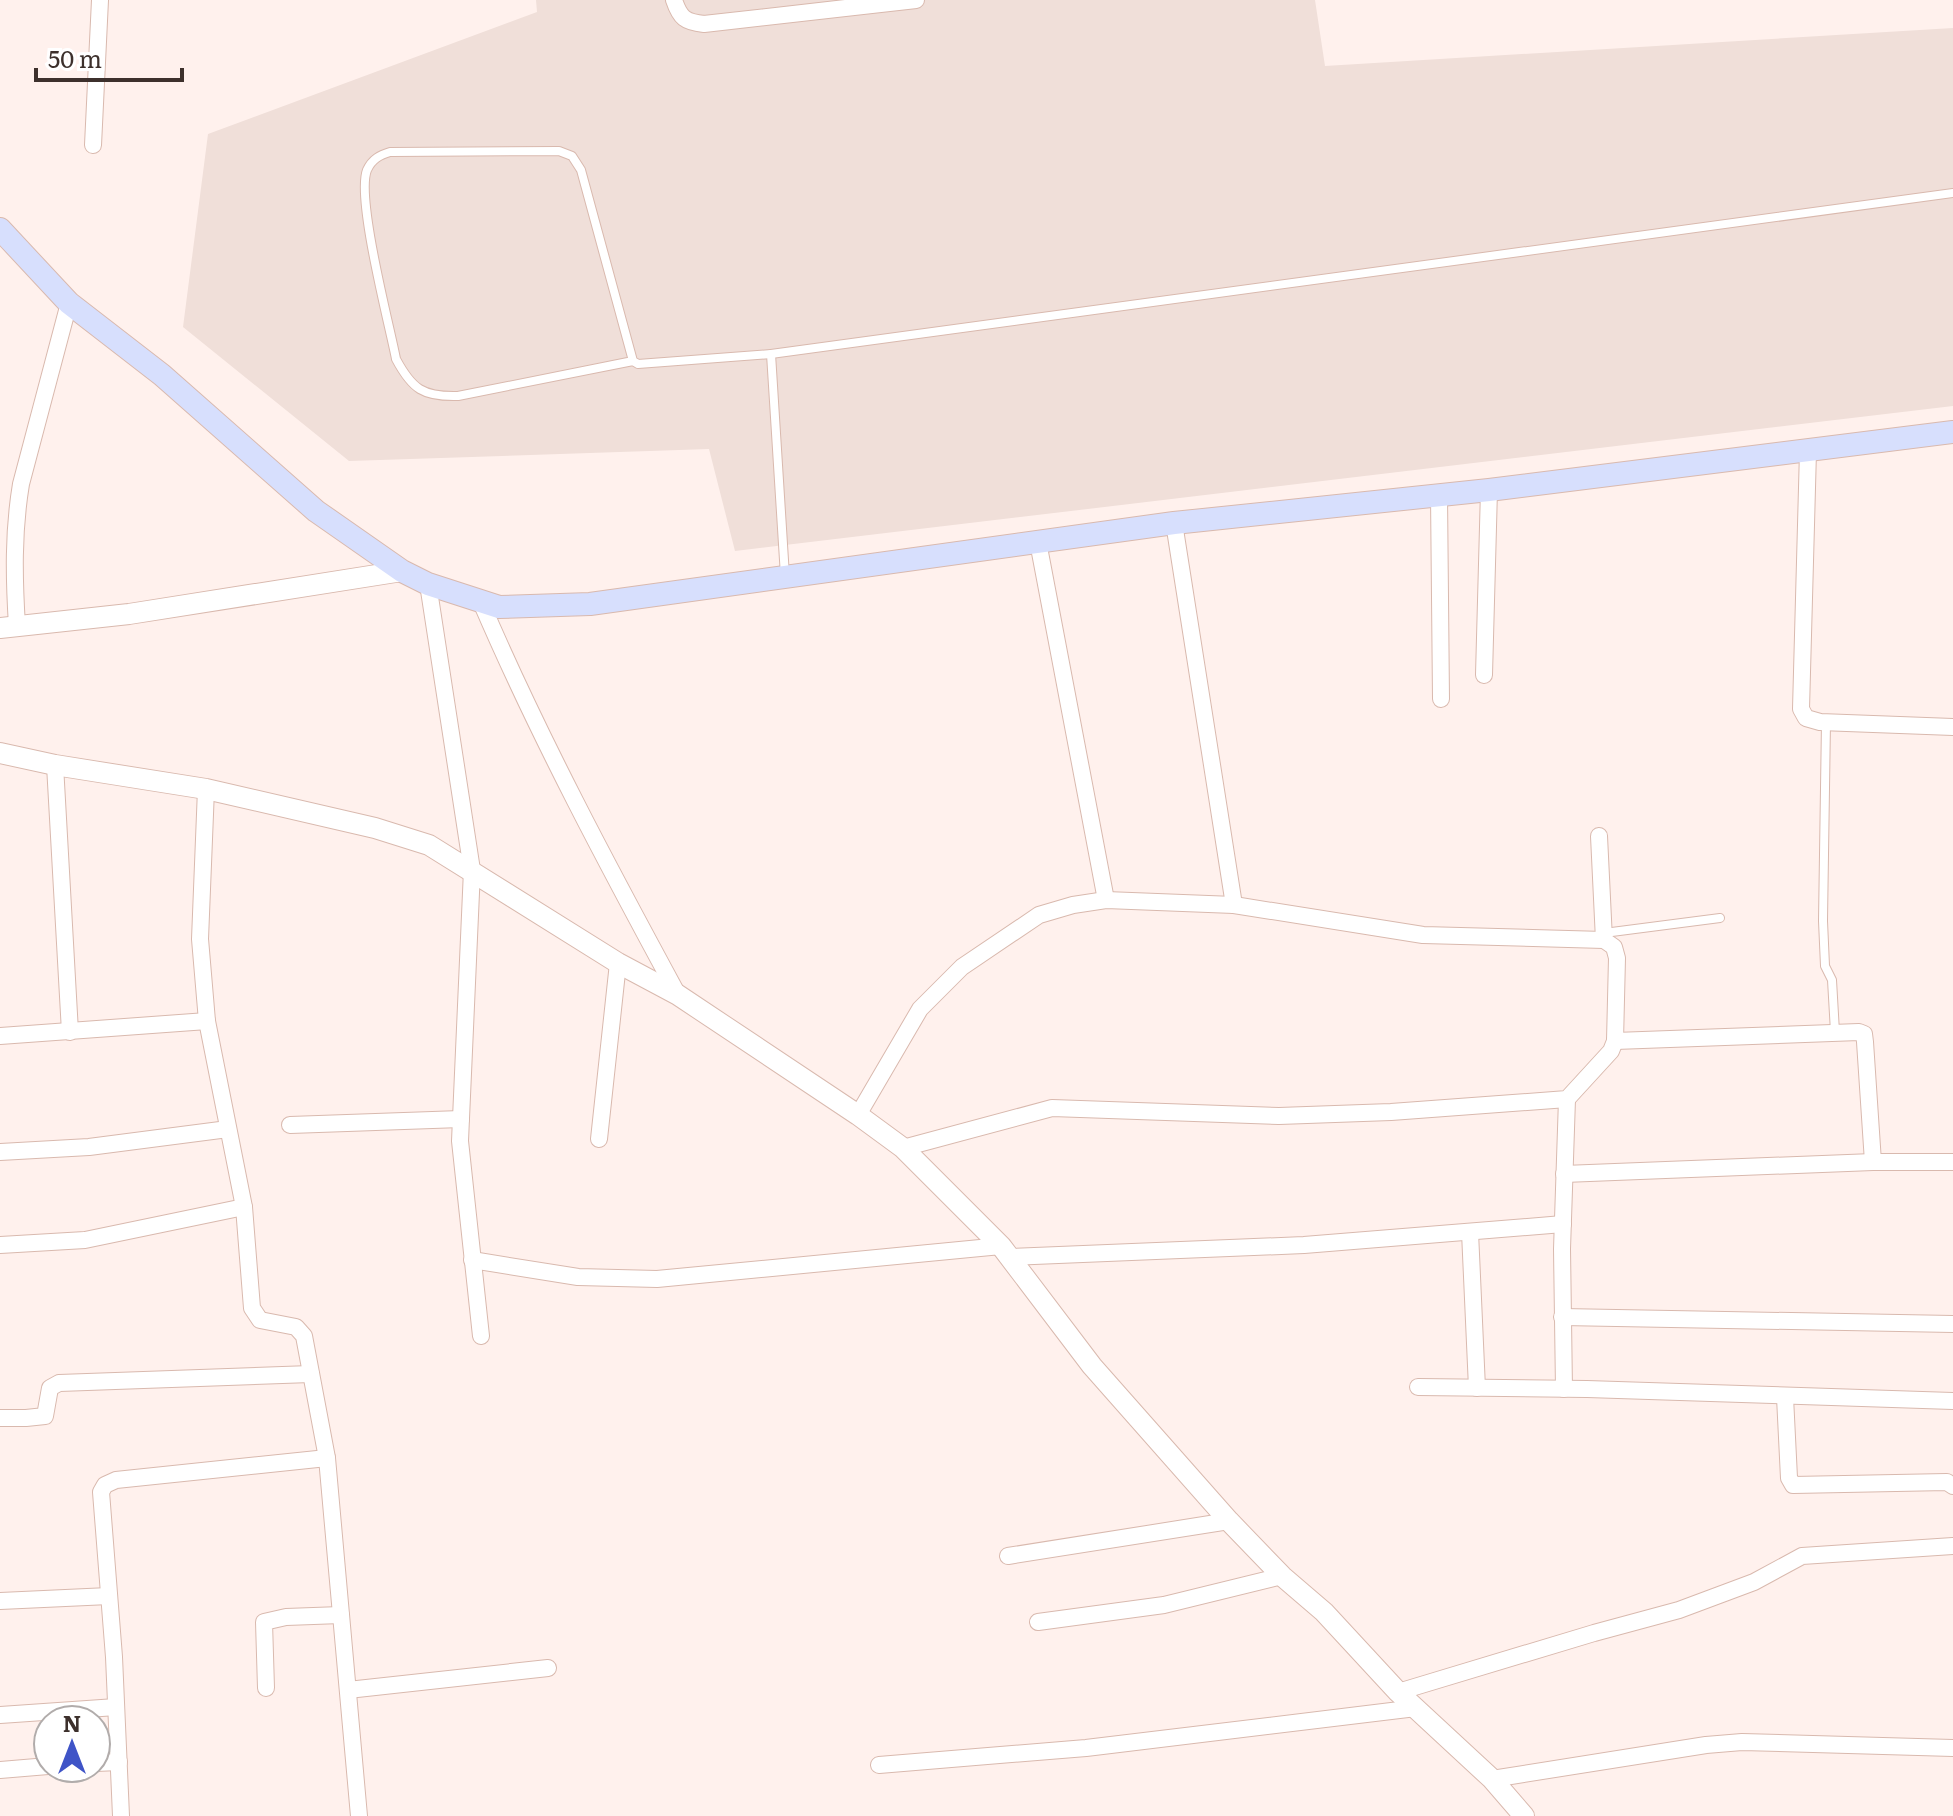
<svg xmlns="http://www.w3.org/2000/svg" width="1953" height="1816" viewBox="0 0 1953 1816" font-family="Literata,serif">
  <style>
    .built { fill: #f0dfd9 }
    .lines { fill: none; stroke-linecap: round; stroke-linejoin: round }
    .service-casing { stroke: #d9b9ae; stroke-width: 10 }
    .minor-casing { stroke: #d9b9ae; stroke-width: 18 }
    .tertiary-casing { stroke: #d9b9ae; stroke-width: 22 }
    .secondary-casing { stroke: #d9b9ae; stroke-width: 24 }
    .service { stroke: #fff; stroke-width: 8 }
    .minor { stroke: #fff; stroke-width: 16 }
    .tertiary { stroke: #fff; stroke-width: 20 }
    .secondary { stroke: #d7dffd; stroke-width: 22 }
  </style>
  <rect width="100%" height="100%" fill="#fff1ed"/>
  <path class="built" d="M536 0H1315L1325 66 1953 28V406L735 551 709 449 349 461 183 327 208 134 537 12Z"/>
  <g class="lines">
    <defs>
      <g id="service">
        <path d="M771 354 785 576"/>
        <path d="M633 361 458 396C423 397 412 389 396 359 389 323 356 198 367 170 372 159 380 155 390 152L559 151 572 156 581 170 633 361 638 364 771 354 1953 193"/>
        <path d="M1826 722 1823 921 1825 966 1832 980 1835 1032"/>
        <path d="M1604 933 1720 918"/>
      </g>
      <g id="minor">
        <path d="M674 0C680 18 685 22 704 24L916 0"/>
        <path d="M93 145 100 0"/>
        <path d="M1808 451 1801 709 1806 718 1820 722 1953 727"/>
        <path d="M1439 495 1441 699"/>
        <path d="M1174 523 1234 905"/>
        <path d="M1038 542 1106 900"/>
        <path d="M428 584 472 870 460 1141 481 1336"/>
        <path d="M481 602C539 737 608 866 678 995"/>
        <path d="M17 626C14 578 13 532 21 484L69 303"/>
        <path d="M1484 675 1489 490"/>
        <path d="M55 765 70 1032"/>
        <path d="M206 789 200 939 207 1021 244 1207 252 1308 260 1320 296 1327 304 1336 327 1458 359 1816"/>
        <path d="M1599 836 1604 940"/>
        <path d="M0 1036 207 1021"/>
        <path d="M1615 1041 1859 1032 1864 1034 1865 1042 1873 1162"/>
        <path d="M858 1115 920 1009 962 967 1039 915 1073 905 1106 900 1234 905 1423 935 1604 940 1614 947 1617 958 1615 1041 1611 1051 1567 1099 1391 1112 1279 1116 1052 1108 903 1148"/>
        <path d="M290 1125 461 1119"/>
        <path d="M599 1139 618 963"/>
        <path d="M0 1152 89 1147 228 1129"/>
        <path d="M1564 1174 1873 1162H1953"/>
        <path d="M1470 1232 1477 1388"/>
        <path d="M0 1245 85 1240 244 1207"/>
        <path d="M1010 1257 1304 1245 1563 1224"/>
        <path d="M472 1260 578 1277 657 1279 1001 1246"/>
        <path d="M1562 1317 1953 1324"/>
        <path d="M1418 1387 1587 1389 1953 1401"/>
        <path d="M1564 1389 1562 1249 1567 1099"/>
        <path d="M1785 1397 1789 1478 1793 1485 1947 1482 1953 1486"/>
        <path d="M0 1418H26L45 1416 50 1388 59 1383 311 1374"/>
        <path d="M1008 1556 1229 1521"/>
        <path d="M0 1601 109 1596"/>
        <path d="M1038 1622 1164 1605 1282 1576"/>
        <path d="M266 1688 264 1622 286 1617 341 1615"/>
        <path d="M348 1690 548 1668"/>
        <path d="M1398 1692 1594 1633 1679 1610 1754 1582 1802 1556 1953 1546"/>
        <path d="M0 1715 116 1707"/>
        <path d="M96 1763 119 1762"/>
        <path d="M879 1765 1086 1748 1416 1708"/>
        <path d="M0 1770 48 1766"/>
        <path d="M1492 1779 1706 1745 1742 1742 1953 1748"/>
        <path d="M121 1816 114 1657 101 1492 105 1485 116 1480 327 1458"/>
      </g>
      <g id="tertiary">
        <path d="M0 628 129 614 402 571"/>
        <path d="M0 753 55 765 206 789 375 828 429 845 618 963 678 995 858 1115 903 1148 1001 1246 1092 1366 1229 1521 1282 1576 1324 1612 1398 1692 1492 1779 1524 1816"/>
      </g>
      <path id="secondary" d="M0 229 69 303 162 375 316 511 402 571 428 584 499 607 590 604 1174 523 1489 490 1953 432"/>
    </defs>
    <use href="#service" class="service-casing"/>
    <use href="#minor" class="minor-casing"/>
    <use href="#tertiary" class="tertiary-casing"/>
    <use href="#secondary" class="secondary-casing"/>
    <use href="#service" class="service"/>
    <use href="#minor" class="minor"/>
    <use href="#tertiary" class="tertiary"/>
    <use href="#secondary" class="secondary"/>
  </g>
  <g transform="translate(72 1744)"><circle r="38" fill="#ffffff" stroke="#b1acab" stroke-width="2"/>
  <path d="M0-6L14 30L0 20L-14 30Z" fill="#3f54c7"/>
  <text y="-12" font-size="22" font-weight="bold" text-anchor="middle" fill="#3d302c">N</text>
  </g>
  <path d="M36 68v12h146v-12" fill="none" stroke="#3d302c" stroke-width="4"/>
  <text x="48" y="68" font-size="24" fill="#3d302c" stroke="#ffffff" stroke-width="6" paint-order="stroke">50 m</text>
</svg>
